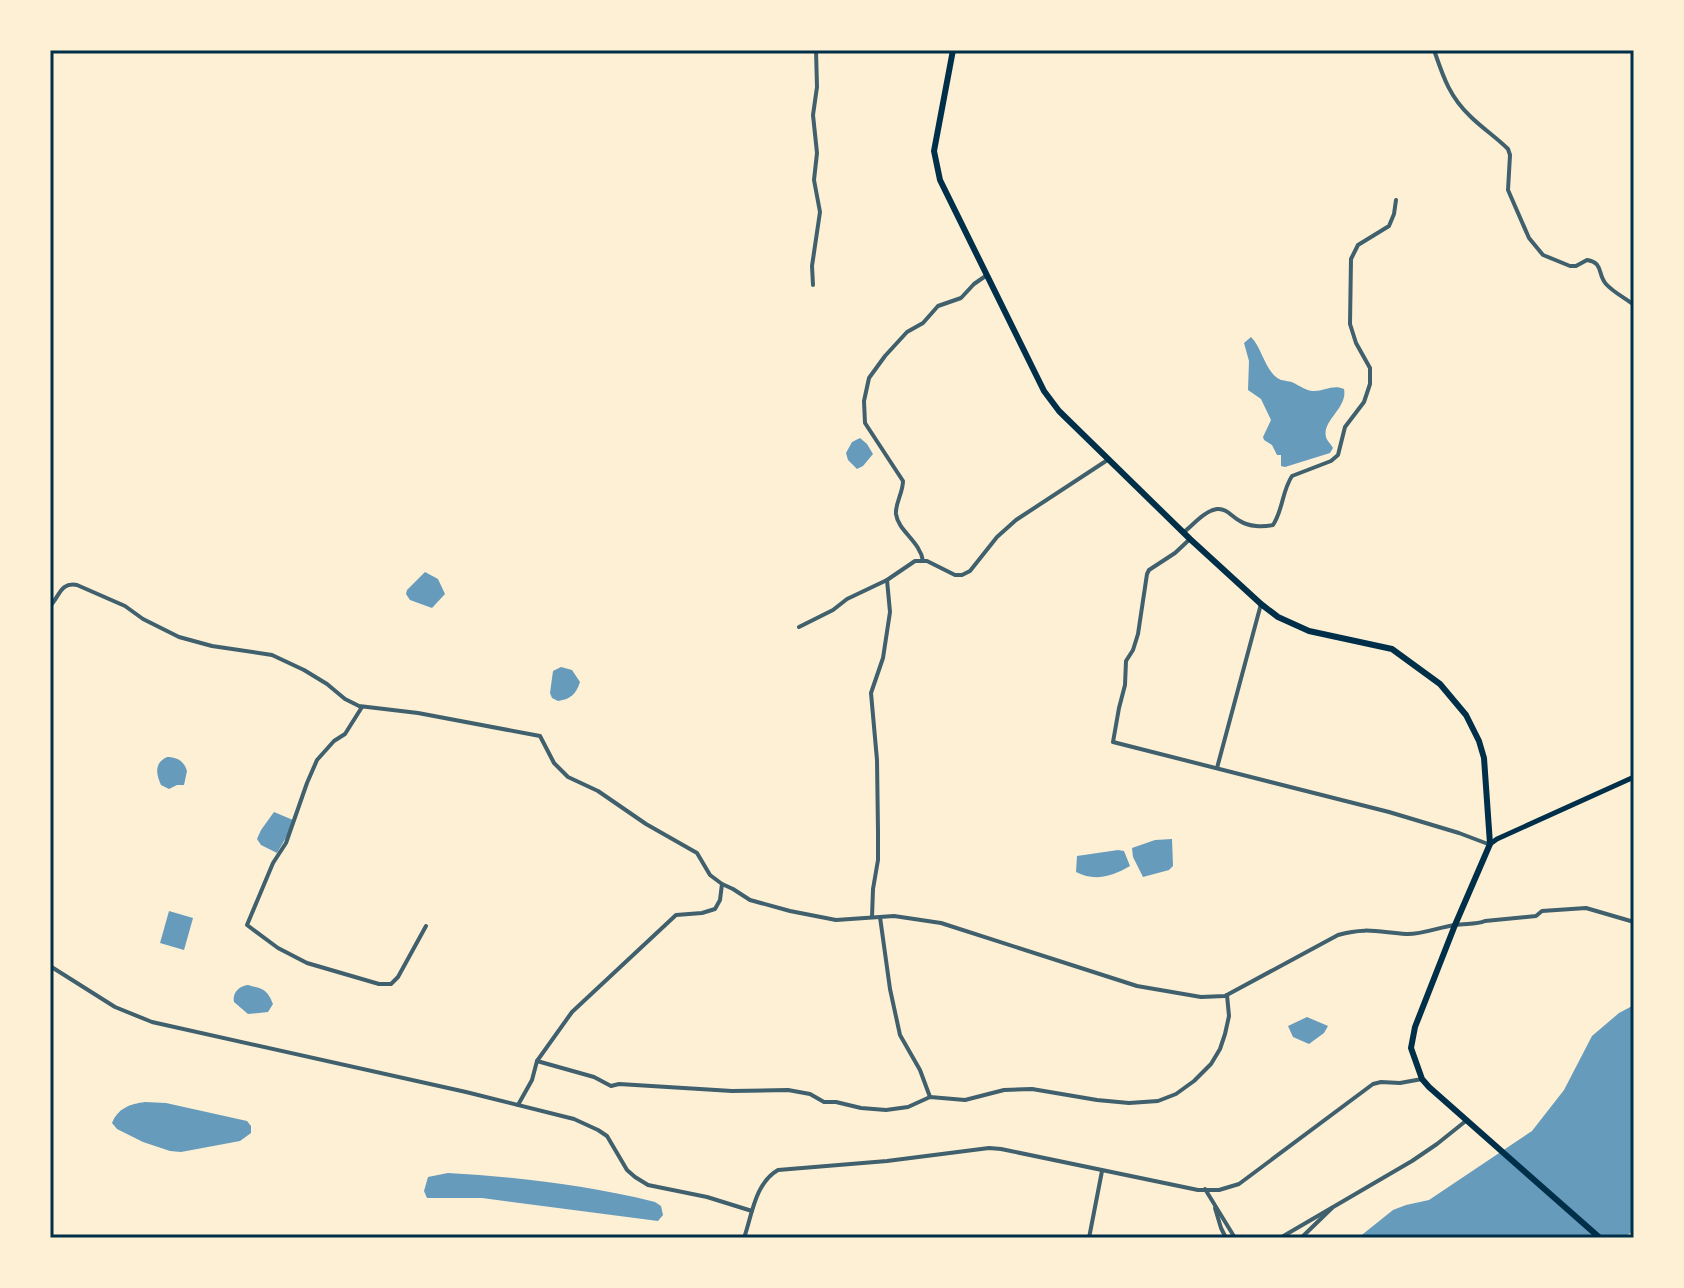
<svg xmlns="http://www.w3.org/2000/svg" width="1684" height="1288" viewBox="0 0 1684 1288" font-family="Rubik,sans-serif">
  <style>
    .water { fill: #669bbc }
    .lines { fill: none; stroke-linecap: round; stroke-linejoin: round }
    .minor { stroke: #3f606c; stroke-width: 4 }
    .secondary { stroke: #003049; stroke-width: 5 }
    .primary { stroke: #003049; stroke-width: 6 }
    .neatline { fill: none; stroke: #003049; stroke-width: 3 }
  </style>
  <rect width="100%" height="100%" fill="#fdf0d5"/>
  <g class="water">
    <path d="M1251 337C1263 349 1265 373 1281 380 1285 381 1290 381 1294 383 1300 386 1305 390 1312 391 1324 392 1332 384 1344 389 1348 408 1322 420 1326 437 1327 441 1331 444 1333 448L1330 453 1285 467 1281 466V455H1277L1272 445 1264 440 1263 437 1271 420 1261 399 1248 390 1249 361 1244 343Z"/>
    <path d="M860 438 867 444 873 454 863 466 857 469 848 460 846 453 852 442Z"/>
    <path d="M425 572 438 579 445 594 432 608 410 600 406 594 407 590Z"/>
    <path d="M561 667 572 670 580 682C576 694 571 699 558 701L552 698 550 693 553 671Z"/>
    <path d="M167 757C177 757 184 761 187 771L184 785H177L169 789 161 785C156 774 154 763 167 757Z"/>
    <path d="M274 812 293 820 288 834 277 853 261 845 257 839 261 830Z"/>
    <path d="M1172 839 1173 866 1169 870 1143 877 1133 857 1132 848 1155 840Z"/>
    <path d="M1118 850 1124 851 1130 866C1113 876 1095 882 1076 872L1077 856Z"/>
    <path d="M169 911 193 918 184 950 160 943Z"/>
    <path d="M248 985C263 989 267 989 273 1004L268 1012 248 1014 234 1002C232 993 239 986 248 985Z"/>
    <path d="M1634 1005V1230L1624 1238H1358L1393 1210 1406 1205 1429 1200 1532 1131 1564 1090 1592 1036 1619 1013Z"/>
    <path d="M1307 1017 1328 1026 1324 1033 1309 1044 1293 1037 1288 1026Z"/>
    <path d="M145 1102 166 1103 247 1121 251 1126V1133L240 1141 181 1152 170 1151 143 1142 117 1129 112 1123C118 1108 130 1104 145 1102Z"/>
    <path d="M448 1173C518 1177 587 1185 655 1202L661 1206 663 1215 658 1221 482 1198H427L424 1191 428 1177Z"/>
  </g>
  <g class="lines">
    <g class="minor">
      <path d="M1434 50C1443 76 1449 96 1470 116 1482 128 1496 137 1508 149L1510 155 1508 190 1529 238 1543 255 1570 266H1576L1587 260C1604 263 1597 274 1606 284 1613 292 1625 298 1634 305"/>
      <path d="M813 285 812 266 820 212 814 180 817 153 813 115 817 87 816 50"/>
      <path d="M1184 532C1193 525 1204 511 1217 509 1227 508 1232 517 1240 521 1249 527 1263 527 1273 525 1283 510 1282 491 1292 476L1331 461 1338 455 1345 427 1364 402 1370 384V368L1356 343 1350 324 1351 259 1358 245 1389 226 1394 214 1396 200"/>
      <path d="M1190 539 1175 553 1149 570 1147 574 1138 634 1133 650 1126 661 1125 685 1119 708 1113 742 1389 812 1459 833 1488 844"/>
      <path d="M923 561C920 541 898 531 896 514 895 503 903 493 903 481L865 423 864 401 869 378 885 356 907 332 923 323 938 306 961 298 974 284 987 275"/>
      <path d="M50 606C60 596 60 582 77 585L125 606 143 619 179 637 212 646 272 655 304 670 327 684 345 699 359 706 418 713 540 736 554 763 568 777 598 791 646 824 697 853 710 875 722 884 720 900 715 909 702 913 676 915 572 1012 537 1061 532 1080 518 1105"/>
      <path d="M799 627 833 610 847 599 887 580 915 561H927L955 575H962L970 571 997 537 1016 520 1109 459"/>
      <path d="M362 707 345 734 334 741 317 760 307 783 286 843 273 863 247 925 278 948 307 963 379 984H391L398 977 426 926"/>
      <path d="M1217 768 1261 604"/>
      <path d="M722 884 733 889 750 900 790 911 836 920 894 916 941 923 1137 986 1201 997 1225 996 1338 935C1366 927 1378 932 1406 934 1420 935 1440 927 1455 925 1465 923 1476 925 1485 921L1536 916 1542 911 1586 908 1634 922"/>
      <path d="M872 917 873 889 878 860V832L877 760 871 693 883 658 890 612 887 580"/>
      <path d="M880 917 890 989 900 1035 920 1070 930 1097"/>
      <path d="M50 966 115 1007 152 1022 466 1092 574 1119 598 1130 607 1136 627 1170 635 1177 648 1185 707 1197 752 1211"/>
      <path d="M537 1061 594 1077 611 1086 619 1084 732 1091 788 1090 810 1094 824 1102H836L861 1108 886 1110 908 1107 930 1097 965 1100 1004 1090 1032 1089 1097 1100 1129 1103 1158 1101 1176 1094 1194 1081 1211 1064 1220 1049 1225 1034 1229 1016 1227 995"/>
      <path d="M1205 1189 1235 1238"/>
      <path d="M1215 1208 1221 1228 1226 1238"/>
      <path d="M744 1238C752 1215 755 1183 778 1170L887 1161 989 1148 1001 1149 1198 1190H1219L1239 1184 1373 1084 1381 1082 1400 1083 1422 1079"/>
      <path d="M1089 1238 1102 1171"/>
      <path d="M1280 1238 1412 1161 1437 1144 1467 1120"/>
      <path d="M1301 1238 1332 1208"/>
    </g>
    <path class="secondary" d="M1490 844 1497 839 1634 777"/>
    <path class="primary" d="M953 50 934 151 940 180 1044 391 1059 411 1190 539 1261 604 1278 617 1309 631 1392 649 1440 684 1466 715 1479 741 1484 758 1490 844 1455 925 1415 1027 1411 1048 1422 1079 1429 1087 1600 1238"/>
  </g>
  <rect width="1684" height="1288" fill="none" stroke="#fdf0d5" stroke-width="104"/>
  <rect x="52" y="52" width="1580" height="1184" class="neatline"/>
</svg>
